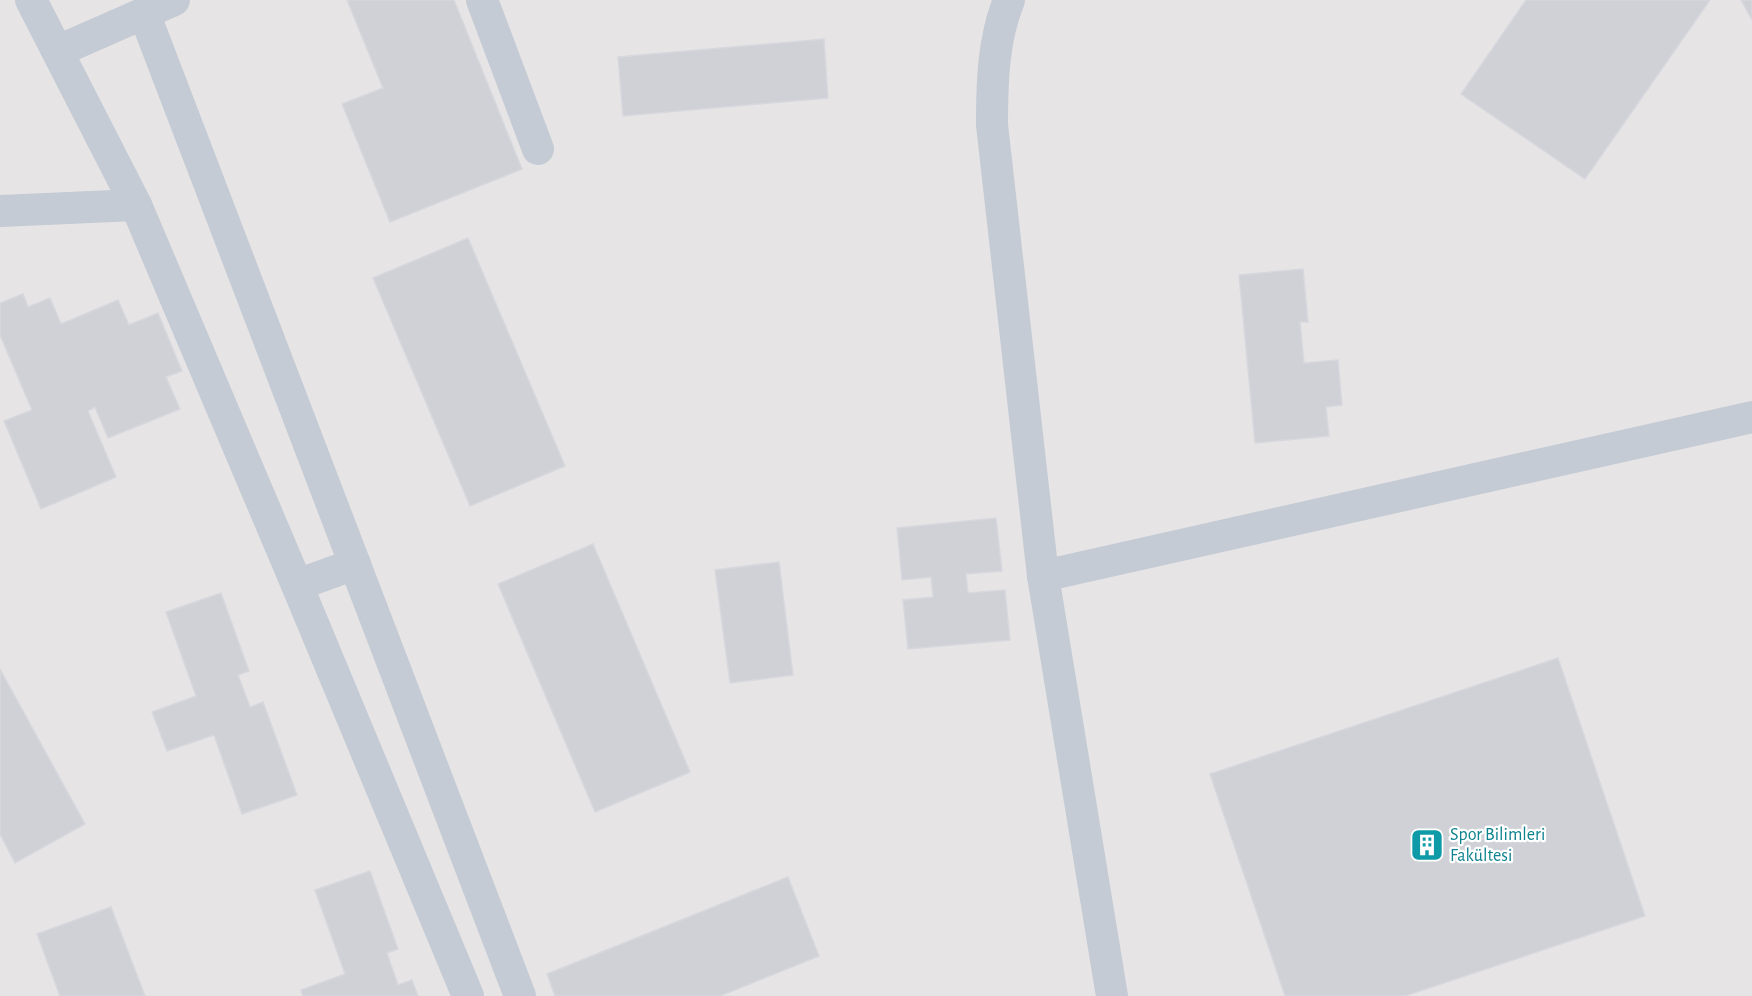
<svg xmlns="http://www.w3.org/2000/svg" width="1752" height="996" viewBox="0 0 1752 996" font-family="'Alegreya Sans',sans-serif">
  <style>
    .education { fill: #e6e4e5 }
    .building { fill: #cfd1d7; stroke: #d7d8de; stroke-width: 1.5 }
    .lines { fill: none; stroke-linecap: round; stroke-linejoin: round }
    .minor { stroke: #c4cbd4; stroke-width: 32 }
    .labels { text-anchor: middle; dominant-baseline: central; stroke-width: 4.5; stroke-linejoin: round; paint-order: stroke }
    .culture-label { font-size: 18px; fill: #0d838f; stroke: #fff; text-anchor: start }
  </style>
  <rect width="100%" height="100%" fill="#f5f3f3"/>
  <rect class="education" x="0" y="0" width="1752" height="996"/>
  <g class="building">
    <path d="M347 0H454L522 169 390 222 342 104 383 88Z"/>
    <path d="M1526 0H1710L1585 179 1461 94Z"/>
    <path d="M1741 0H1752V20Z"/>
    <path d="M824 39 828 98 623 116 618 57Z"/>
    <path d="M468 238 565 466 470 506 373 278Z"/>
    <path d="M1303 269 1308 322H1300L1304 363 1338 360 1342 405 1326 407 1329 436 1255 443 1239 275Z"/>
    <path d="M23 294 28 307 50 298 61 324 118 300 129 325 158 313 182 371 166 377 180 409 108 438 95 407 88 411 116 477 41 509 4 421 32 410 0 335V303Z"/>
    <path d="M996 518 1002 571 966 574 968 593 1005 590 1010 640 908 649 903 600 933 597 931 577 902 580 897 528Z"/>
    <path d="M593 544 690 772 595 812 498 584Z"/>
    <path d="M779 562 793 675 730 683 715 570Z"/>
    <path d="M221 593 249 671 238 675 250 707 263 702 297 795 242 814 214 735 167 751 152 712 196 696 166 612Z"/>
    <path d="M1558 658 1645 916 1405 996H1285L1210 774Z"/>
    <path d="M0 669 85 824 15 863 0 834Z"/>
    <path d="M370 871 398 949 387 953 398 985 412 980 418 996H303L301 990 345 974 315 890Z"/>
    <path d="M788 877 819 956 720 996H555L547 974Z"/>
    <path d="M111 907 145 996H60L37 934Z"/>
  </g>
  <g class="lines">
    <g class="minor">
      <path d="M31 0 136 205 297 585 468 996"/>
      <path d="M482 0 538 149"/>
      <path d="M1009 0C993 40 992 82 992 125L1043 576 1112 996"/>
      <path d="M144 13 520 996"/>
      <path d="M58 51 174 0"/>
      <path d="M0 211 136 205"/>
      <path d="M1043 576 1752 417"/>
      <path d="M297 585 355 564"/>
    </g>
  </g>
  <defs>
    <symbol id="building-square" viewBox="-11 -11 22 22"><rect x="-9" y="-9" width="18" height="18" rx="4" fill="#0f9aa8" stroke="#fff"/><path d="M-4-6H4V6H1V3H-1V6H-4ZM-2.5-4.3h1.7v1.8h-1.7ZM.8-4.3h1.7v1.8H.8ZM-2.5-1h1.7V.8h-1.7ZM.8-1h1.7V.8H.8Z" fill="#fff"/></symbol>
  </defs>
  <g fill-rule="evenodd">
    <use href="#building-square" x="1408" y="826" width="38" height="38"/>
  </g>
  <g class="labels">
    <g class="culture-label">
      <text x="1450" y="835">Spor Bilimleri<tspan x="1450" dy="21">Fakültesi</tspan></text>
    </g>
  </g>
</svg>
